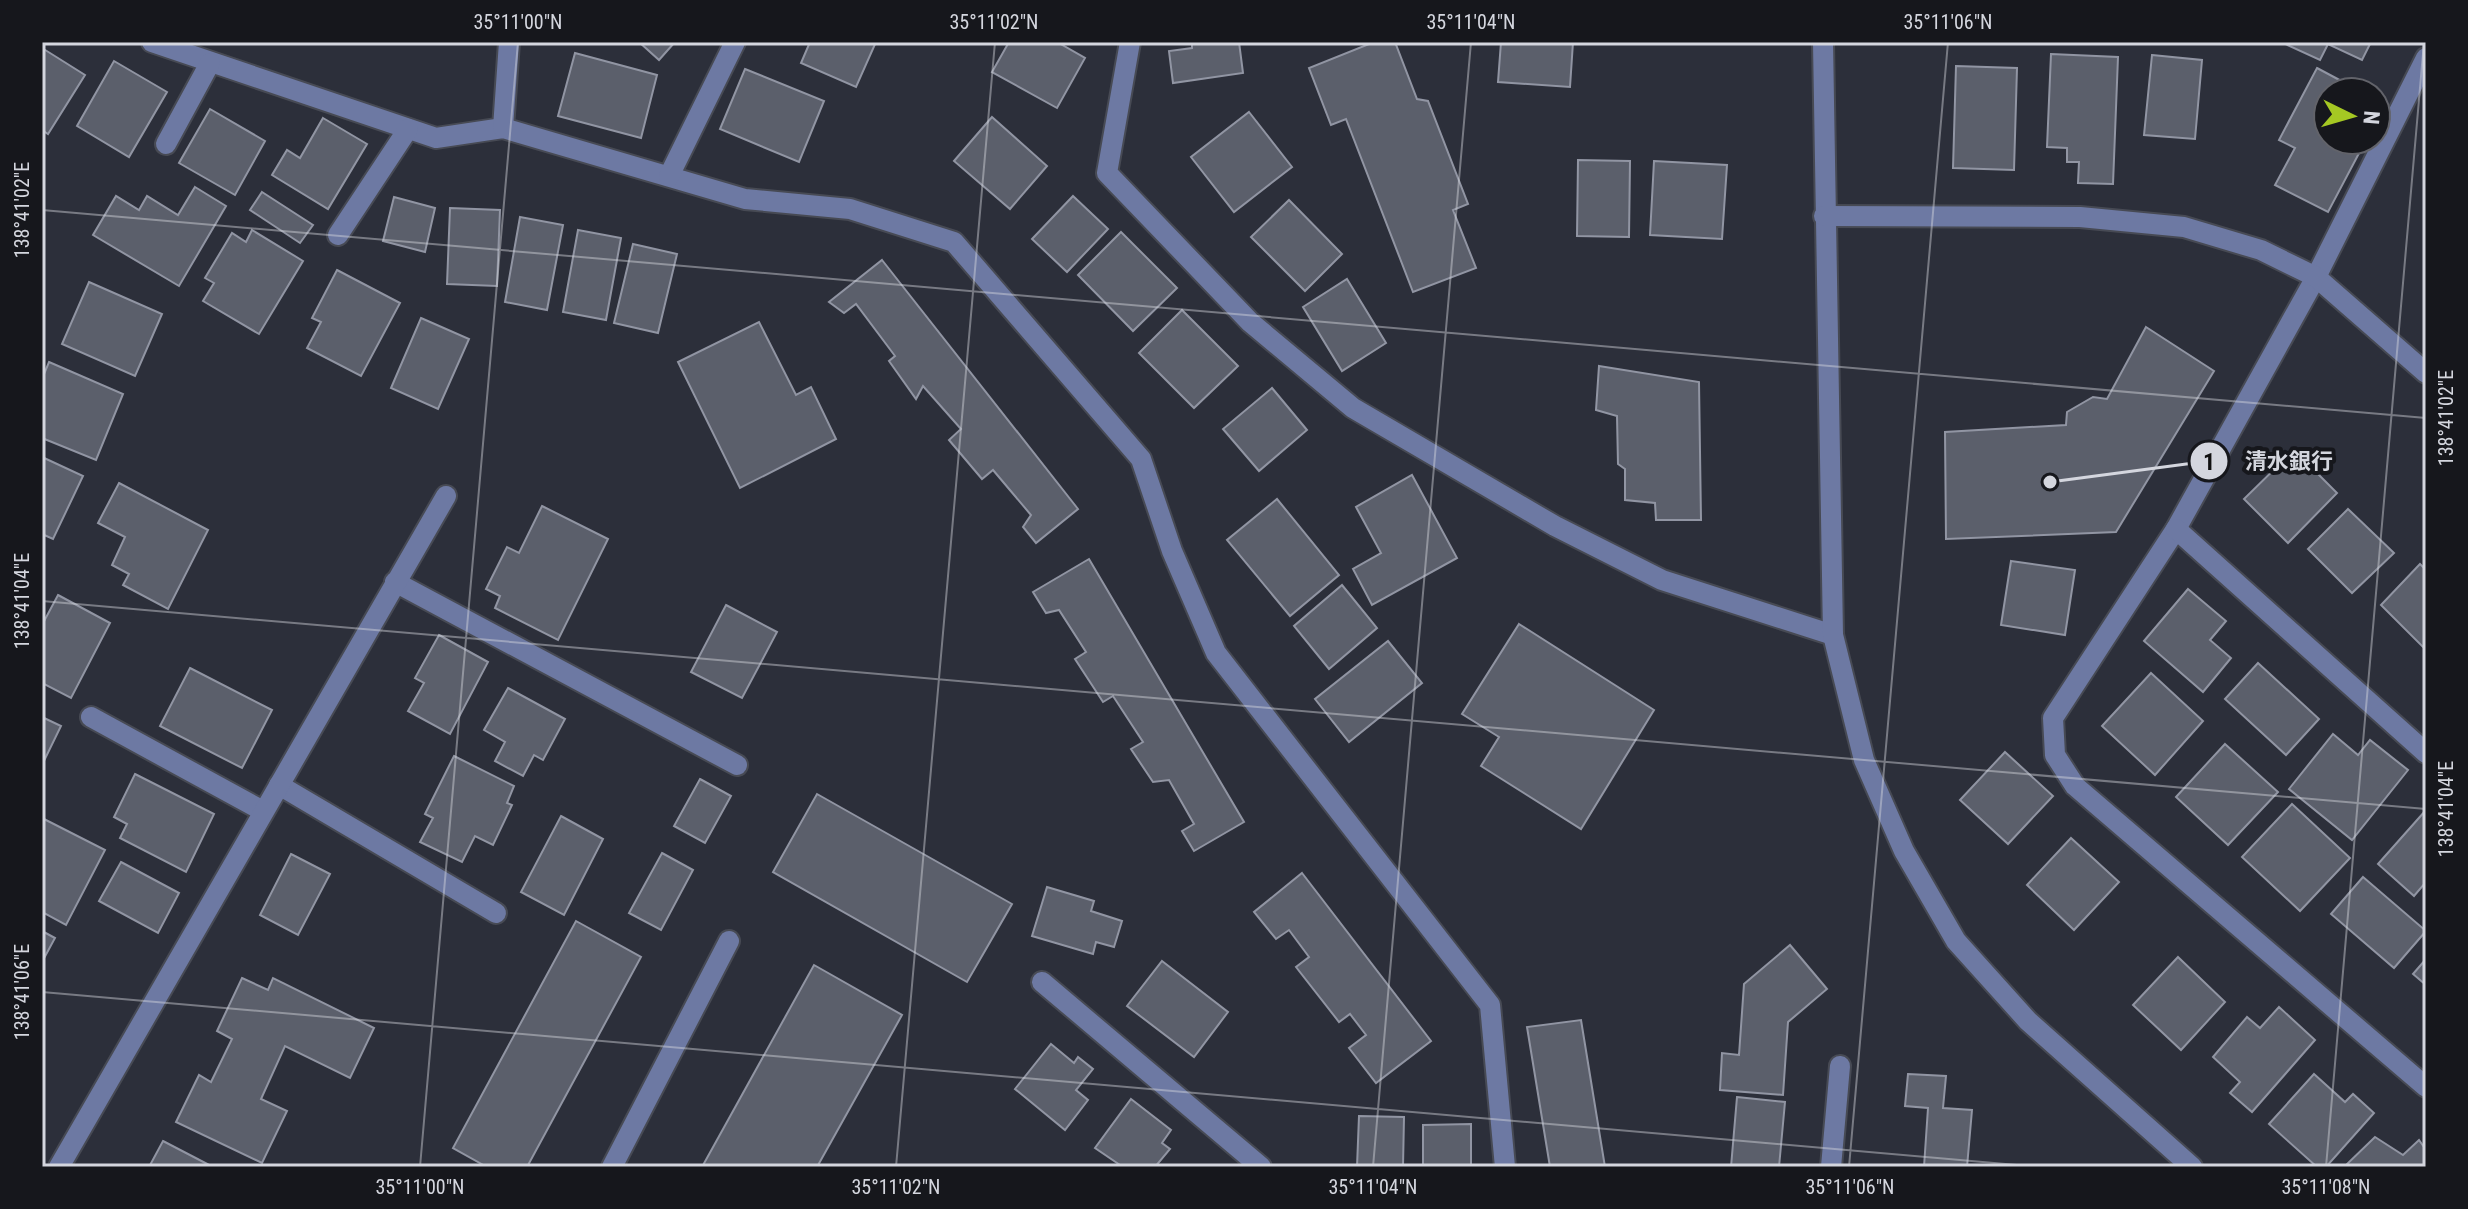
<svg xmlns="http://www.w3.org/2000/svg" width="2468" height="1209" viewBox="0 0 2468 1209" font-family="'Roboto Condensed','Noto Sans JP',sans-serif">
  <style>
    .building { fill: #5b5f6b; stroke: #9195a3; stroke-width: 2 }
    .lines { fill: none; stroke-linecap: round; stroke-linejoin: round }
    .minor-casing { stroke: #474a54; stroke-width: 24 }
    .minor { stroke: #6d79a3; stroke-width: 20 }
    .ticks { fill: none; stroke: #d4d6de; stroke-width: 2; stroke-opacity: 0.45 }
    .leader { fill: none; stroke: #d4d6de; stroke-width: 3 }
    .callout-dot { fill: #d4d6de; stroke: #16171c; stroke-width: 3 }
    .mark-label { font-size: 24px; text-anchor: middle; font-weight: bold; fill: #111 }
    .callout-label { font-size: 22px; text-anchor: middle; font-weight: bold; fill: #d4d6de; stroke: #16171c; stroke-width: 8; stroke-linejoin: round; paint-order: stroke }
    .neatline { fill: none; stroke: #d4d6de; stroke-width: 3 }
    .ticks-label { font-size: 20px; text-anchor: middle; fill: #d4d6de }
  </style>
  <rect width="100%" height="100%" fill="#2c2f3a"/>
  <g class="building">
    <path d="M639 42H675L659 60Z"/>
    <path d="M810 42H876L856 87 801 63Z"/>
    <path d="M1009 42H1057L1085 58 1057 108 992 72Z"/>
    <path d="M1192 42H1239L1243 73 1173 83 1169 51 1192 48Z"/>
    <path d="M1374 42H1395L1417 99 1428 101 1468 204 1453 210 1476 268 1413 292 1346 119 1331 125 1309 68Z"/>
    <path d="M1501 42H1573L1570 87 1498 82Z"/>
    <path d="M2281 42H2371L2362 60 2328 44 2320 60Z"/>
    <path d="M42 48 85 75 48 134 42 130Z"/>
    <path d="M575 53 657 75 641 138 558 116Z"/>
    <path d="M2051 54 2118 57 2113 184 2078 183 2079 162H2067V148L2047 147Z"/>
    <path d="M2152 55 2202 60 2195 139 2144 135Z"/>
    <path d="M114 61 167 92 129 157 77 126Z"/>
    <path d="M1956 66 2017 68 2014 170 1953 168Z"/>
    <path d="M2317 68 2362 92H2328V140H2366L2328 212 2275 185 2295 148 2279 140Z"/>
    <path d="M745 69 824 101 799 162 720 129Z"/>
    <path d="M210 109 265 141 235 195 179 163Z"/>
    <path d="M1249 112 1292 167 1234 212 1191 157Z"/>
    <path d="M992 117 1047 166 1010 209 954 161Z"/>
    <path d="M323 118 367 144 328 209 272 175 287 150 300 158Z"/>
    <path d="M1578 160 1630 161 1629 237 1577 236Z"/>
    <path d="M1654 161 1727 165 1722 239 1650 235Z"/>
    <path d="M195 187 226 206 179 286 93 235 116 196 139 210 147 196 178 215Z"/>
    <path d="M262 192 313 225 300 243 250 210Z"/>
    <path d="M1073 196 1108 229 1067 272 1032 239Z"/>
    <path d="M394 197 435 208 425 252 383 241Z"/>
    <path d="M1289 200 1342 254 1305 291 1251 237Z"/>
    <path d="M450 208 500 210 497 286 447 284Z"/>
    <path d="M520 217 563 225 547 310 505 302Z"/>
    <path d="M252 230 303 261 259 334 203 301 214 283 205 278 232 233 246 242Z"/>
    <path d="M578 230 621 238 606 320 563 312Z"/>
    <path d="M1121 232 1177 288 1133 331 1078 275Z"/>
    <path d="M633 244 677 254 658 333 614 323Z"/>
    <path d="M882 260 1078 509 1036 543 1023 527 1031 515 993 470 982 479 949 440 961 429 923 386 916 399 889 361 895 356 856 304 844 313 829 302Z"/>
    <path d="M337 270 400 303 361 376 307 348 321 322 312 318Z"/>
    <path d="M1347 279 1386 343 1342 371 1303 307Z"/>
    <path d="M89 282 162 314 135 376 62 344Z"/>
    <path d="M1182 310 1238 366 1194 408 1139 353Z"/>
    <path d="M421 318 469 339 438 409 391 388Z"/>
    <path d="M759 322 796 395 811 387 836 439 740 488 678 362Z"/>
    <path d="M2146 327 2214 371 2116 532 1946 539 1945 432 2066 425 2067 412 2093 397 2107 399Z"/>
    <path d="M49 362 123 394 96 460 42 438V379Z"/>
    <path d="M1599 366 1699 382 1701 520H1656L1655 503 1625 500V469L1618 464 1617 416 1596 410Z"/>
    <path d="M1272 388 1307 430 1259 471 1223 429Z"/>
    <path d="M2294 450 2337 493 2288 543 2244 499Z"/>
    <path d="M42 457 83 476 53 539 42 534Z"/>
    <path d="M1412 475 1457 558 1372 605 1353 569 1381 553 1356 507Z"/>
    <path d="M119 483 208 530 168 609 123 585 129 574 112 565 125 537 98 523Z"/>
    <path d="M1277 499 1339 575 1290 616 1227 540Z"/>
    <path d="M542 506 608 539 558 640 495 608 500 596 486 589 507 547 519 553Z"/>
    <path d="M2348 509 2394 553 2352 593 2308 549Z"/>
    <path d="M1089 559 1244 822 1194 851 1182 831 1194 824 1169 780 1153 782 1131 749 1143 742 1113 696 1103 702 1075 659 1086 652 1059 610 1046 613 1033 592Z"/>
    <path d="M2011 561 2075 570 2065 635 2001 625Z"/>
    <path d="M2420 564 2426 570 2424 648 2381 605Z"/>
    <path d="M1342 585 1377 628 1329 669 1294 626Z"/>
    <path d="M2188 589 2226 621 2210 640 2231 658 2203 692 2144 641Z"/>
    <path d="M58 595 110 623 71 698 42 683V625Z"/>
    <path d="M726 605 777 632 742 698 691 672Z"/>
    <path d="M1519 624 1654 710 1581 829 1481 766 1499 737 1462 714Z"/>
    <path d="M439 635 488 662 450 734 408 711 424 683 415 678Z"/>
    <path d="M1388 641 1422 683 1349 742 1315 699Z"/>
    <path d="M2258 663 2319 719 2286 755 2225 699Z"/>
    <path d="M190 668 272 710 242 768 160 726Z"/>
    <path d="M2151 673 2203 721 2155 775 2102 726Z"/>
    <path d="M508 688 565 719 543 760 534 755 523 776 495 761 505 742 484 730Z"/>
    <path d="M42 717 61 726 42 765Z"/>
    <path d="M2333 734 2358 755 2370 740 2408 770 2352 840 2289 789Z"/>
    <path d="M2225 744 2278 792 2228 845 2176 797Z"/>
    <path d="M2005 752 2053 796 2008 844 1960 800Z"/>
    <path d="M454 756 514 786 507 803 512 805 493 845 475 836 462 862 420 842 433 818 425 814Z"/>
    <path d="M135 774 214 814 186 872 120 838 127 824 114 817Z"/>
    <path d="M700 779 731 796 705 843 674 826Z"/>
    <path d="M817 794 1012 904 967 982 773 872Z"/>
    <path d="M2292 804 2350 858 2300 911 2242 857Z"/>
    <path d="M2426 810V882L2414 896 2378 864Z"/>
    <path d="M561 816 603 839 564 915 521 892Z"/>
    <path d="M42 818 105 850 66 925 42 912Z"/>
    <path d="M2071 838 2119 882 2074 930 2027 885Z"/>
    <path d="M662 853 693 870 661 930 629 913Z"/>
    <path d="M291 854 330 874 298 935 260 915Z"/>
    <path d="M121 862 179 893 158 933 99 901Z"/>
    <path d="M1302 873 1431 1041 1376 1083 1349 1048 1366 1035 1350 1014 1339 1022 1296 967 1309 957 1289 930 1276 939 1254 912Z"/>
    <path d="M2363 877 2426 931 2394 968 2331 914Z"/>
    <path d="M1047 887 1094 901 1091 911 1122 921 1114 947 1096 942 1093 954 1032 936Z"/>
    <path d="M576 921 641 957 527 1167H487L453 1148Z"/>
    <path d="M42 931 55 938 42 962Z"/>
    <path d="M1790 945 1827 989 1788 1022 1783 1095 1720 1090 1722 1053 1739 1055 1744 984Z"/>
    <path d="M2178 957 2225 1002 2181 1050 2133 1005Z"/>
    <path d="M2426 959V985L2413 974Z"/>
    <path d="M1162 961 1228 1012 1194 1057 1127 1006Z"/>
    <path d="M814 965 902 1015 817 1167H702Z"/>
    <path d="M242 978 268 990 273 978 374 1028 350 1078 285 1046 261 1099 287 1111 262 1163 176 1122 199 1075 211 1082 232 1039 217 1031Z"/>
    <path d="M2279 1007 2315 1040 2252 1112 2230 1093 2240 1082 2213 1057 2247 1017 2260 1028Z"/>
    <path d="M1581 1020 1605 1167H1550L1527 1027Z"/>
    <path d="M1051 1044 1074 1063 1078 1057 1093 1069 1076 1090 1088 1100 1065 1130 1015 1089Z"/>
    <path d="M1908 1074 1946 1076 1943 1108 1972 1110 1967 1167H1924L1928 1108 1905 1106Z"/>
    <path d="M2314 1074 2345 1102 2353 1094 2374 1113 2326 1167H2317L2269 1124Z"/>
    <path d="M1737 1097 1785 1102 1779 1167H1731Z"/>
    <path d="M1131 1099 1171 1130 1162 1143 1170 1149 1155 1167H1123L1095 1148Z"/>
    <path d="M1359 1116 1404 1117 1403 1167H1357Z"/>
    <path d="M1471 1124V1167H1423V1125Z"/>
    <path d="M2375 1137 2403 1155 2419 1140 2426 1150V1167H2344Z"/>
    <path d="M163 1141 213 1167H149Z"/>
  </g>
  <g class="lines">
    <defs>
      <g id="minor">
        <path d="M152 42 436 138 503 128 745 199 850 209 954 242 1141 459 1172 551 1216 653 1490 1005 1505 1167"/>
        <path d="M1130 42 1107 173 1250 322 1353 408 1555 526 1662 580 1833 635"/>
        <path d="M1823 42 1833 635 1864 760 1904 851 1956 941 2028 1021 2192 1167"/>
        <path d="M2426 58 2316 277 2176 529 2053 718 2055 755 2075 786 2426 1087"/>
        <path d="M503 128 509 42"/>
        <path d="M166 144 210 63"/>
        <path d="M669 176 735 42"/>
        <path d="M1824 216 2080 217 2184 227 2261 250 2316 277 2426 373"/>
        <path d="M338 235 408 129"/>
        <path d="M2176 529 2426 753"/>
        <path d="M395 582 737 765"/>
        <path d="M91 717 263 811"/>
        <path d="M279 785 496 913"/>
        <path d="M1042 982 1261 1167"/>
        <path d="M59 1167 446 496"/>
        <path d="M612 1167 729 941"/>
        <path d="M1831 1167 1840 1066"/>
      </g>
    </defs>
    <use href="#minor" class="minor-casing"/>
    <use href="#minor" class="minor"/>
  </g>
  <path class="ticks" d="M42 210 2426 418M42 601 2426 809M42 992 2041 1167M420 1167 518 42M896 1167 995 42M1373 1167 1471 42M1849 1167 1948 42M2326 1167 2424 42"/>
  <path class="leader" d="M2050 482L2209 461"/>
  <g class="callout-dot">
    <circle cx="2050" cy="482" r="8"/>
    <circle cx="2209" cy="461" r="20"/>
  </g>
  <g class="mark-label">
    <text x="2209" y="470">1</text>
  </g>
  <g class="callout-label">
    <text x="2289" y="469">清水銀行</text>
  </g>
  <rect width="2468" height="1209" fill="none" stroke="#16171c" stroke-width="88"/>
  <g transform="translate(2352 116) rotate(95)"><circle r="38" fill="#16171c" stroke="#62636a" stroke-width="2"/>
  <path d="M0-6L14 30L0 20L-14 30Z" fill="#a5c823"/>
  <text y="-12" font-size="22" font-weight="bold" text-anchor="middle" fill="#d4d6de">N</text>
  </g>
  <rect x="44" y="44" width="2380" height="1121" class="neatline"/>
  <g class="ticks-label">
    <text x="518" y="29">35°11'00"N</text>
    <text x="994" y="29">35°11'02"N</text>
    <text x="1471" y="29">35°11'04"N</text>
    <text x="1948" y="29">35°11'06"N</text>
    <text transform="translate(22 210) rotate(-90)" y="7">138°41'02"E</text>
    <text transform="translate(2446 418) rotate(-90)" y="7">138°41'02"E</text>
    <text transform="translate(22 601) rotate(-90)" y="7">138°41'04"E</text>
    <text transform="translate(2446 809) rotate(-90)" y="7">138°41'04"E</text>
    <text transform="translate(22 992) rotate(-90)" y="7">138°41'06"E</text>
    <text x="420" y="1194">35°11'00"N</text>
    <text x="896" y="1194">35°11'02"N</text>
    <text x="1373" y="1194">35°11'04"N</text>
    <text x="1850" y="1194">35°11'06"N</text>
    <text x="2326" y="1194">35°11'08"N</text>
  </g>
</svg>
